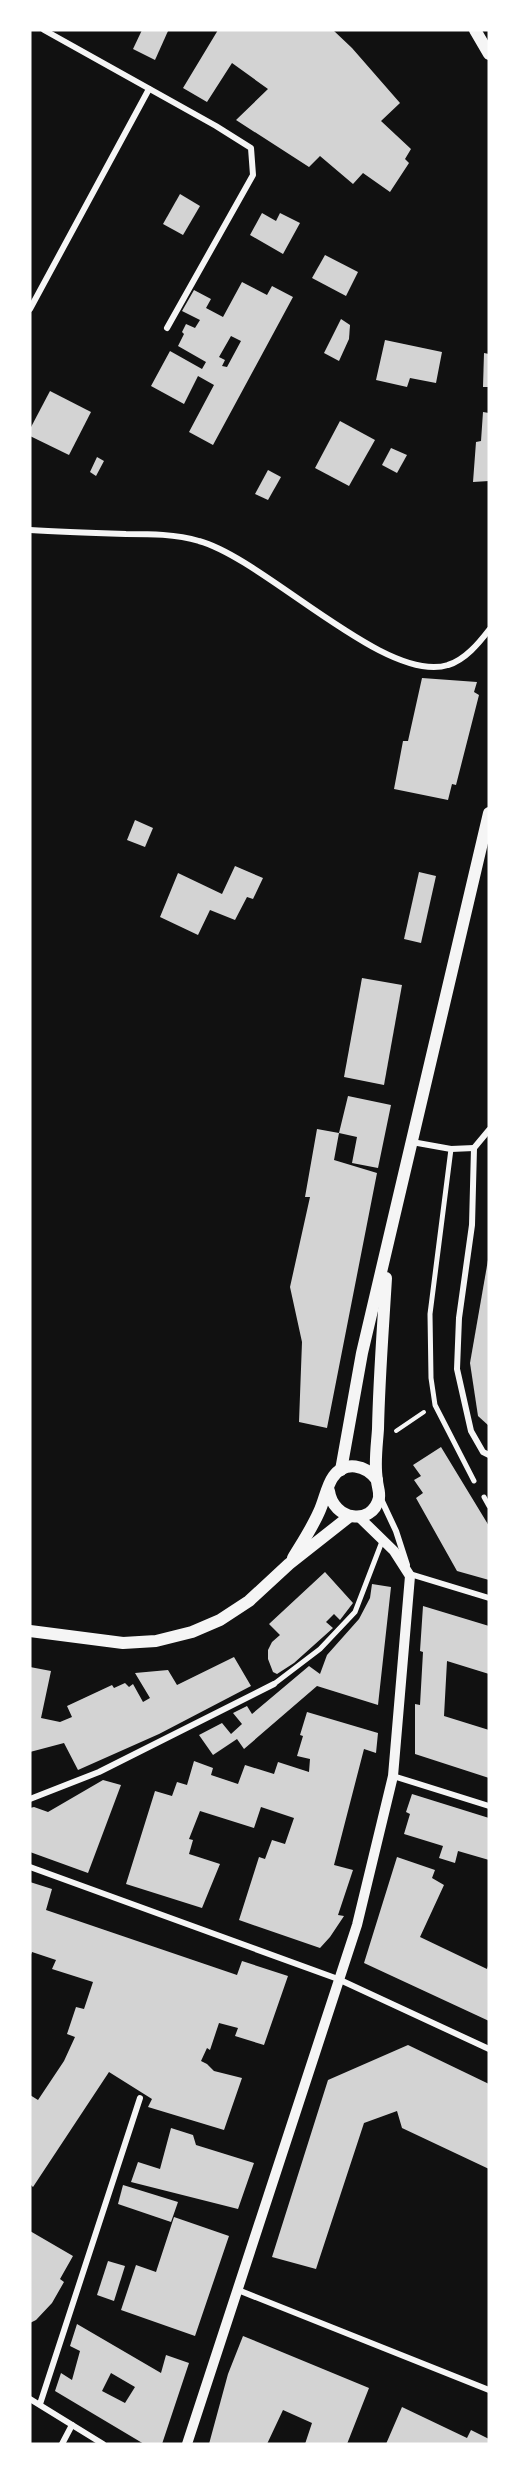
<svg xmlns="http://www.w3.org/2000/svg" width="519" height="2474" viewBox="0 0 519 2474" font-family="'Golos Text',sans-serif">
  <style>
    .building { fill: #d3d3d3; fill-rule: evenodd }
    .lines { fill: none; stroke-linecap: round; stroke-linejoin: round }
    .path { stroke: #f5f5f5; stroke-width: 4 }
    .pedestrian { stroke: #f5f5f5; stroke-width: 5 }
    .minor { stroke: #f5f5f5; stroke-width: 6 }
    .tertiary { stroke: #f5f5f5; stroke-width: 10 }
    .secondary { stroke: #f5f5f5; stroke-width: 12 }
  </style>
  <rect width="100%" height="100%" fill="#111"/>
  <g class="building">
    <path d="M142 30 168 31 155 60 133 49Z"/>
    <path d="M218 30H333L352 48 400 103 381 121 411 149 405 159 409 163 390 192 363 173 353 184 320 156 309 167 236 120 268 89 232 63 207 102 183 88Z"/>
    <path d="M180 194 200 206 183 235 163 224Z"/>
    <path d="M262 213 276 221 280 213 300 223 283 254 250 235Z"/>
    <path d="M325 255 358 272 346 296 312 278Z"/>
    <path d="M242 282 267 295 272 286 293 297 213 445 189 432 214 385 198 376 184 404 151 386 170 351 202 369 206 362 178 346 184 334 182 332 186 324 195 328 200 320 182 311 194 290 211 299 206 308 223 317ZM231 336 241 341 227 367 222 366 225 360 219 357Z"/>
    <path d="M341 319 350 325 349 339 339 361 324 353Z"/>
    <path d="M385 340 442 352 436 383 410 378 407 387 376 380Z"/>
    <path d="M484 353 489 354V387H483Z"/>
    <path d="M50 391 91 412 69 455 30 436V429Z"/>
    <path d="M483 412 489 413V481L473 482 476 442 481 441Z"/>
    <path d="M340 421 375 440 349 486 315 468Z"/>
    <path d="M391 448 407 455 397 473 382 465Z"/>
    <path d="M97 457 104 461 96 476 90 472Z"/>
    <path d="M268 470 281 477 268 500 255 494Z"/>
    <path d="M422 678 477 682 474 692 479 695 456 785 452 784 448 800 394 789 403 741H408Z"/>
    <path d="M135 820 153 828 145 847 127 840Z"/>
    <path d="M235 866 263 878 253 899 247 897 235 920 210 910 198 935 160 917 178 873 222 894Z"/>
    <path d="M419 872 436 876 421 943 404 939Z"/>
    <path d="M362 978 402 985 384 1085 344 1077Z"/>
    <path d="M348 1096 391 1105 378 1168 352 1163 357 1137 339 1133Z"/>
    <path d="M317 1129 339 1133 334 1160 377 1173 327 1428 299 1422 302 1342 290 1287 310 1197H305Z"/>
    <path d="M488 1260H489V1426L478 1416 470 1363Z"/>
    <path d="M441 1447 489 1526V1580L457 1571 416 1498 423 1493 414 1480 421 1476 413 1465Z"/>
    <path d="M325 1572 353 1603 340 1620 334 1614 326 1622 333 1628 294 1663 277 1674 273 1672 268 1659V1650L272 1642 280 1635 269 1624Z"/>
    <path d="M372 1584 391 1587 378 1705 317 1686 244 1749 237 1739 213 1755 199 1735 222 1723 231 1734 242 1724 233 1713 247 1706 252 1714 309 1666 320 1674 327 1655 359 1619 370 1598Z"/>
    <path d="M423 1606 489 1626V1674L447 1661 444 1716 489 1730V1778L415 1754V1704L420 1705 423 1652 420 1651Z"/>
    <path d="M234 1657 251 1686 159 1734 78 1770 64 1743 30 1752V1667L51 1671 41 1718 60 1722 72 1717 67 1706 112 1685 114 1688 125 1683 129 1687 133 1684 143 1702 150 1698 135 1673 168 1670 177 1685Z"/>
    <path d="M307 1712 378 1733 376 1753 364 1749 334 1865 353 1870 338 1915 344 1916 330 1937 320 1948 239 1920 259 1857 265 1859 272 1840 285 1844 294 1818 261 1807 254 1828 200 1811 189 1839 193 1840 189 1854 220 1864 202 1908 126 1884 155 1791 172 1796 177 1782 187 1785 194 1761 213 1768 211 1775 238 1784 245 1765 274 1774 278 1762 309 1772 310 1759 297 1756 303 1736 300 1735Z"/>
    <path d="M103 1780 121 1785 88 1873 30 1852V1808L34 1807 48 1812Z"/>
    <path d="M412 1794 489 1818V1860L458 1851 455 1863 439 1858 443 1846 404 1834 410 1814 406 1812Z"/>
    <path d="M397 1857 435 1870 432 1878 444 1885 420 1937 487 1969 489 1963V2021L364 1963Z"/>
    <path d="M30 1882 52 1889 46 1910 237 1975 242 1961 288 1976 264 2045 235 2036 238 2028 219 2023 210 2050 207 2048 201 2061 207 2064 214 2071 242 2078 224 2130 148 2107 152 2099 109 2072 33 2187 30 2184V2095L38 2100 64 2061 75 2037 67 2034 76 2007 84 2009 93 1982 52 1969 56 1960 32 1952 30 1957Z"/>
    <path d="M408 2045 489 2084V2169L402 2128 397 2111 364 2123 316 2269 272 2257 328 2080Z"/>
    <path d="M171 2128 193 2135 196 2145 254 2163 238 2209 131 2182 138 2162 160 2169Z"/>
    <path d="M123 2185 178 2202 171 2222 118 2204Z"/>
    <path d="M174 2217 229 2236 195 2336 121 2310 136 2265 156 2272Z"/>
    <path d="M30 2231 73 2256 60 2279 64 2282 52 2303 36 2320 30 2323Z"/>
    <path d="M108 2261 125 2266 114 2301 97 2295Z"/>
    <path d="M77 2324 161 2373 166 2355 189 2363 162 2444H144L55 2391 61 2373 72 2380 80 2351 70 2346ZM111 2373 135 2387 125 2403 102 2391Z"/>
    <path d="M243 2336 369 2388 347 2444H305L312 2423 283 2410 267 2444H209L228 2374Z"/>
    <path d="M402 2407 467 2438 471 2430 489 2439V2444H386Z"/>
  </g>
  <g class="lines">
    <path class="path" d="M396 1431 424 1412"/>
    <g class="pedestrian">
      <path d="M451 1149 430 1314 431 1378 435 1405 474 1481"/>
      <path d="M484 1497 489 1506"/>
      <path d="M274 1684 320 1649 355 1612 383 1539"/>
    </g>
    <g class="minor">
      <path d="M44 30 216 126 251 148 253 175 167 328"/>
      <path d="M30 309 149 89"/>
      <path d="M30 530C62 532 94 533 126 534 150 534 176 534 199 541 265 559 386 685 448 665 465 660 479 643 489 630"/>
      <path d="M412 1142 451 1149 474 1148"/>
      <path d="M474 1148 472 1225 459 1318 457 1369 471 1431 483 1452 489 1455"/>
      <path d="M474 1148 489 1130"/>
      <path d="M381 1499 396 1531 407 1565"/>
      <path d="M410 1574 489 1598"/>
      <path d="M393 1776 489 1806"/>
      <path d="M30 1799 99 1772 274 1684"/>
      <path d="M30 1867 338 1979 489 2049"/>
      <path d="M238 2290 489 2390"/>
      <path d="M30 2399 103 2444"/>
      <path d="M40 2404 140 2098"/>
      <path d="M62 2444 72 2425"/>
    </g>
    <path class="tertiary" d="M187 2444 357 1925 393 1776 410 1576 394 1551 358 1516"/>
    <g class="secondary">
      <path d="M475 30 489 54"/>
      <path d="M341 1470 362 1353 489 813"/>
      <path d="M329 1491C333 1520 372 1527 379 1498 380 1491 377 1486 377 1480 374 1464 377 1445 378 1429 379 1379 383 1329 386 1278"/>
      <path d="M293 1558C302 1543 312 1528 319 1512 324 1502 327 1485 333 1477 345 1460 366 1465 377 1480"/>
      <path d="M30 1631 123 1643 156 1641 192 1632 220 1620 249 1601 289 1564 350 1516"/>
    </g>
  </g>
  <rect width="519" height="2474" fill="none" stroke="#ffffff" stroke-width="63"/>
</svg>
